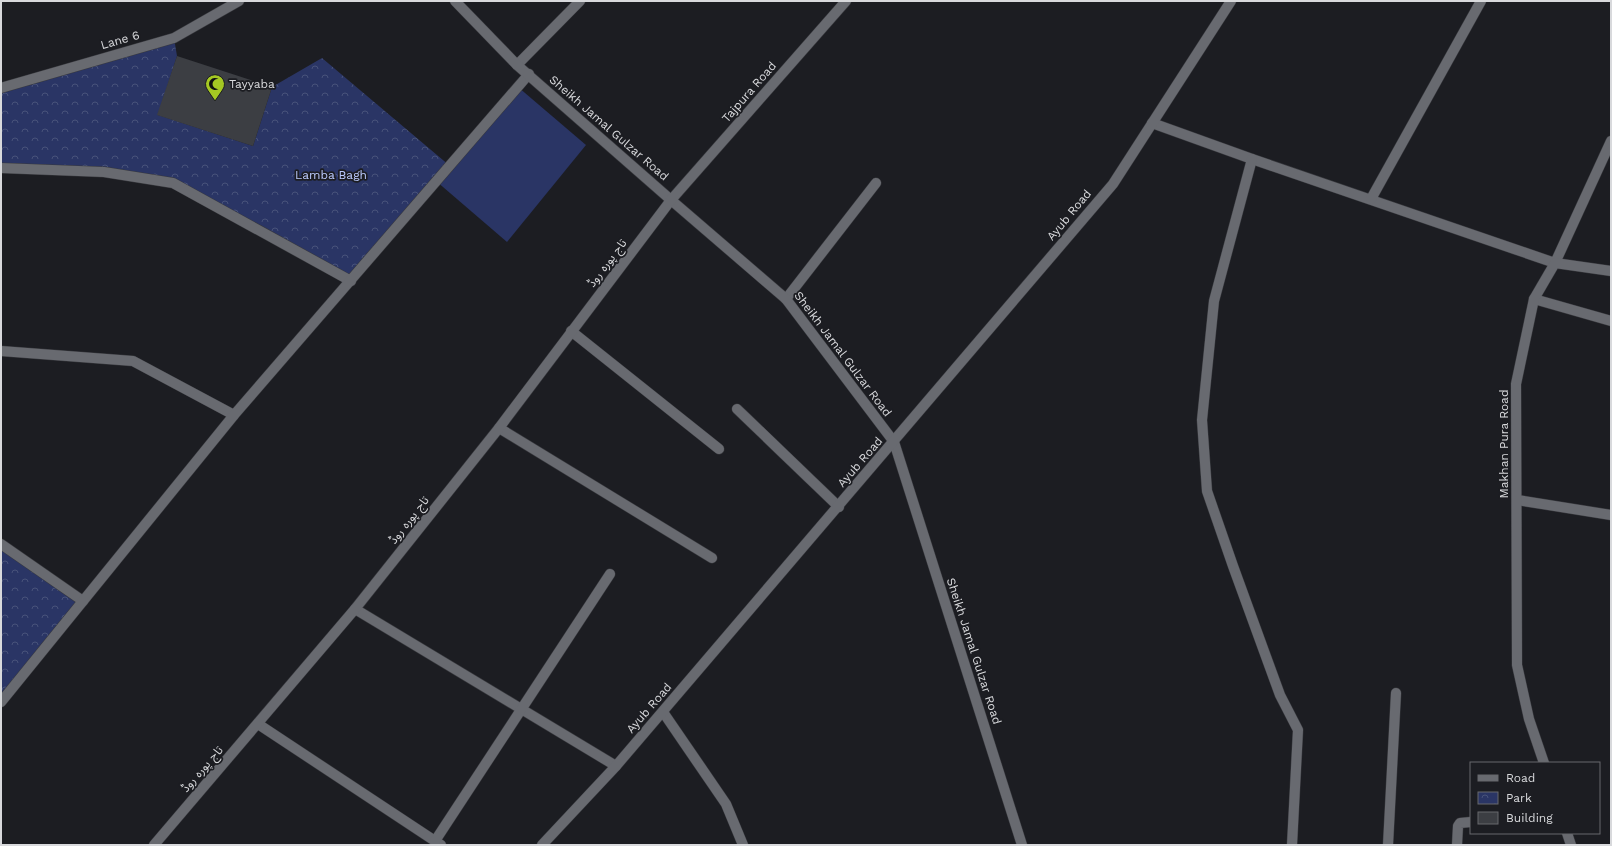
<svg xmlns="http://www.w3.org/2000/svg" width="1612" height="846" viewBox="0 0 1612 846" font-family="'Work Sans','Noto Sans Arabic',sans-serif">
  <style>
    .grass { fill: #2a3565 }
    .park { fill: url(#park-crowns) }
    .building { fill: #3c3e43 }
    .lines { fill: none; stroke-linecap: round; stroke-linejoin: round }
    .lane-casing { stroke: #38393e; stroke-width: 11 }
    .street-casing { stroke: #38393e; stroke-width: 11 }
    .secondary-casing { stroke: #38393e; stroke-width: 11 }
    .lane { stroke: #686a70; stroke-width: 10 }
    .street { stroke: #686a70; stroke-width: 10 }
    .secondary { stroke: #686a70; stroke-width: 10 }
    .labels { text-anchor: middle; dominant-baseline: central; stroke-width: 3.5; stroke-linejoin: round; paint-order: stroke }
    .street-label { font-size: 12px; fill: #d8d9dc; stroke: #1c1d22 }
    .poi-label { font-size: 12px; fill: #d8d9dc; stroke: #1c1d22; text-anchor: start }
    .park-label { font-size: 12px; fill: #bac9fc; stroke: #1c1d22 }
  </style>
  <defs>
    <pattern id="park-crowns" width="20" height="18" patternUnits="userSpaceOnUse"><rect width="20" height="18" fill="#2a3565"/><path d="M2 6a3 3 0 1 1 6 0M12 15a3 3 0 1 1 6 0" fill="none" stroke="#48527a"/></pattern>
  </defs>
  <rect width="100%" height="100%" fill="#1c1d22"/>
  <path class="grass" d="M518 87 586 145 507 242 436 181Z"/>
  <g class="park">
    <path d="M174 38 177 56 158 115 253 146 272 87 322 58 450 166 351 281 173 183 1 166V88Z"/>
    <path d="M1 544 83 601 1 698Z"/>
  </g>
  <path class="building" d="M177 56 272 87 253 146 157 115Z"/>
  <g class="lines">
    <defs>
      <g id="lane">
        <path d="M786 299 876 183"/>
        <path d="M571 331 719 449"/>
        <path d="M737 409 839 507"/>
      </g>
      <g id="street">
        <path d="M517 65 580 1"/>
        <path d="M1 88 174 38 239 1"/>
        <path d="M1152 123 1252 159 1555 263 1611 141"/>
        <path d="M1252 159 1214 301 1202 420 1207 491 1233 566 1280 695 1298 730 1292 845"/>
        <path d="M1 168 104 172 173 183 351 281"/>
        <path d="M1371 199 1481 1"/>
        <path d="M671 200 786 299 894 442 1022 845"/>
        <path d="M1534 299 1611 321"/>
        <path d="M1 351 133 361 234 415"/>
        <path d="M499 428 712 558"/>
        <path d="M1517 500 1611 515"/>
        <path d="M1 544 83 601"/>
        <path d="M355 609 616 766"/>
        <path d="M1 702 234 415 529 74"/>
        <path d="M663 712 726 804 743 845"/>
        <path d="M258 724 441 845"/>
        <path d="M435 841 610 574"/>
        <path d="M542 845 616 766 1113 184 1231 1"/>
        <path d="M1388 845 1396 693"/>
        <path d="M1457 845 1458 826 1460 823 1471 822"/>
      </g>
      <g id="secondary">
        <path d="M455 1 517 65 671 200"/>
        <path d="M1544 763 1529 719 1517 665 1516 384 1534 299 1555 263 1611 271"/>
        <path d="M1567 833 1571 845"/>
        <path d="M154 845 355 609 499 428 671 200 846 1"/>
      </g>
    </defs>
    <use href="#lane" class="lane-casing"/>
    <use href="#street" class="street-casing"/>
    <use href="#secondary" class="secondary-casing"/>
    <use href="#lane" class="lane"/>
    <use href="#street" class="street"/>
    <use href="#secondary" class="secondary"/>
  </g>
  <defs>
    <symbol id="mosque-pin" viewBox="-11 -11 22 30"><path d="M0 17L-7.5 6A9.5 9.5 0 1 1 7.5 6Z" fill="#a5c823" stroke="#1c1d22"/><path d="M3.5-4.9A6 6 0 1 0 3.5 4.9A5 5 0 1 1 3.5-4.9Z" fill="#111"/></symbol>
  </defs>
  <g fill-rule="evenodd">
    <use href="#mosque-pin" x="204" y="73" width="22" height="30"/>
  </g>
  <g class="labels">
    <g class="street-label">
      <text transform="translate(120 40) rotate(-16)">Lane 6</text>
      <text transform="translate(749 92) rotate(-49)">Tajpura Road</text>
      <text transform="translate(609 128) rotate(41)">Sheikh Jamal Gulzar Road</text>
      <text transform="translate(1069 215) rotate(-50)">Ayub Road</text>
      <text transform="translate(607 263) rotate(-53)">تاج پورہ روڈ</text>
      <text transform="translate(843 354) rotate(53)">Sheikh Jamal Gulzar Road</text>
      <text transform="translate(1504 444) rotate(-90)">Makhan Pura Road</text>
      <text transform="translate(860 462) rotate(-49)">Ayub Road</text>
      <text transform="translate(409 520) rotate(-52)">تاج پورہ روڈ</text>
      <text transform="translate(974 651) rotate(72)">Sheikh Jamal Gulzar Road</text>
      <text transform="translate(649 708) rotate(-49)">Ayub Road</text>
      <text transform="translate(202 769) rotate(-49)">تاج پورہ روڈ</text>
    </g>
    <g class="poi-label">
      <text x="229" y="84">Tayyaba</text>
    </g>
    <g class="park-label">
      <text x="331" y="175">Lamba Bagh</text>
    </g>
  </g>
  <rect width="1612" height="846" fill="none" stroke="#d8d9dc" stroke-width="4"/>
  <rect x="1470" y="762" width="130" height="72" fill="#1c1d22" stroke="#67686c"/>
  <rect x="1478" y="775" width="20" height="6" fill="#686a70" stroke="#67686c"/>
  <text x="1506" y="782" font-size="12" fill="#d8d9dc">Road</text>
  <rect x="1478" y="792" width="20" height="12" fill="url(#park-crowns)" stroke="#67686c"/>
  <text x="1506" y="802" font-size="12" fill="#d8d9dc">Park</text>
  <rect x="1478" y="812" width="20" height="12" fill="#3c3e43" stroke="#67686c"/>
  <text x="1506" y="822" font-size="12" fill="#d8d9dc">Building</text>
</svg>
